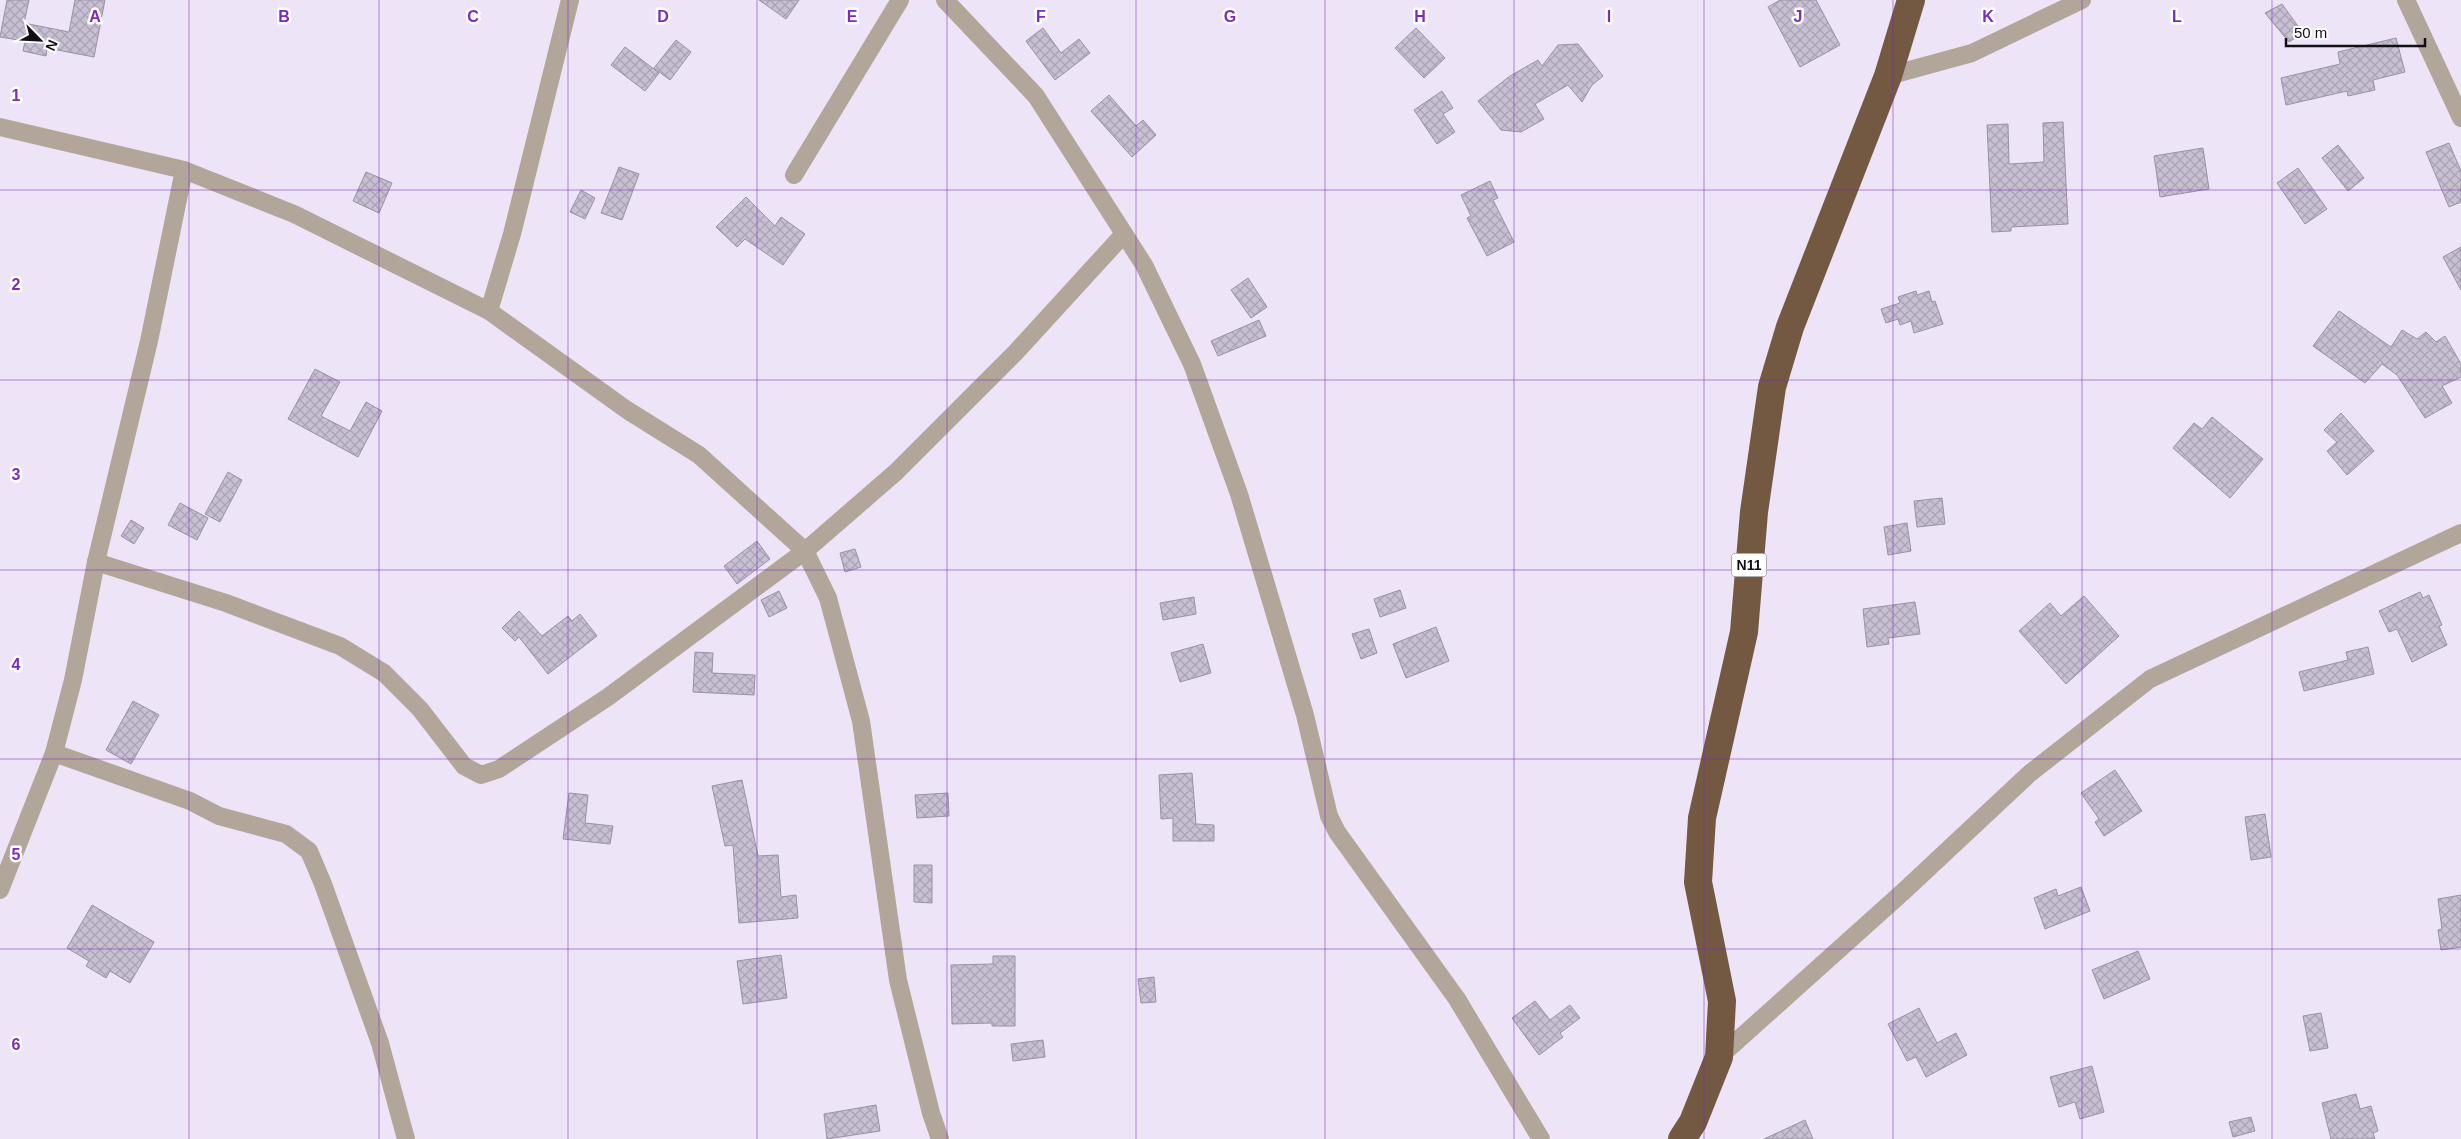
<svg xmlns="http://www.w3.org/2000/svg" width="2461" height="1139" viewBox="0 0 2461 1139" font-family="Helvetica,sans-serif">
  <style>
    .building { fill: url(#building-cross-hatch); stroke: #9a92a4 }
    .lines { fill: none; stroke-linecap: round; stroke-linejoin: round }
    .street { stroke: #b2a59a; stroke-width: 18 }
    .highway { stroke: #735842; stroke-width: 28 }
    .grid { fill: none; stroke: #7b2cbf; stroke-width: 1; stroke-opacity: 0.55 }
    .labels { text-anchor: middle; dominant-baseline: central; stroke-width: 5; stroke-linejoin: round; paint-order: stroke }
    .shield { fill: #fff; stroke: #59575c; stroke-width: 1 }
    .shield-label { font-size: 14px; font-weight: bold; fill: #120f16 }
    .grid-label { font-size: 16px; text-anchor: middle; font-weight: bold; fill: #7b2cbf; stroke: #fff; stroke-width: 5; stroke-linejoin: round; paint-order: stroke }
  </style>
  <defs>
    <pattern id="building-cross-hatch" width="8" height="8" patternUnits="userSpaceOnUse" patternTransform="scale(1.25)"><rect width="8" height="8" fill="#c7bfd2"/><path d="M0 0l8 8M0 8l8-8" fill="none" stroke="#aaa3b4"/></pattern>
  </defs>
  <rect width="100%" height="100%" fill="#ede4f7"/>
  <g class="building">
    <path d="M7 0H29L24 23 69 32 75 0H105L94 57 47 48 46 56 23 51 25 41 0 37Z"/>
    <path d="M759 0H799L786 19Z"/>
    <path d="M1780 0H1816L1840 45 1800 67 1768 7Z"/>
    <path d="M2282 4 2303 33 2289 42 2265 13Z"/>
    <path d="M1043 28 1061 53 1079 39 1090 53 1055 80 1026 41Z"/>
    <path d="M1416 28 1445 58 1424 78 1395 48Z"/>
    <path d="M2396 38 2405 72 2373 80 2375 90 2348 96 2347 91 2286 105 2281 78 2340 64 2338 52Z"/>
    <path d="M676 40 691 52 670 80 654 68Z"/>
    <path d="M1578 44 1603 76 1592 85 1582 102 1568 85 1535 104 1544 119 1521 132 1501 130 1478 101 1510 76 1538 60 1542 66 1558 45Z"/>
    <path d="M625 47 659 73 645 91 611 65Z"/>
    <path d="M1442 91 1453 108 1443 114 1455 132 1437 144 1414 110Z"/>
    <path d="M1109 95 1136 126 1143 120 1156 135 1132 157 1091 111Z"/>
    <path d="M2063 122 2068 224 2011 227V231L1992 232 1987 125 2008 124 2009 164 2044 162 2043 123Z"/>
    <path d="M2449 143 2461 171V202L2449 207 2426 152Z"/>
    <path d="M2338 145 2364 178 2348 191 2322 158Z"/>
    <path d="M2203 148 2209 189 2160 197 2154 156Z"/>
    <path d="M619 167 639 174 622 220 601 213Z"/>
    <path d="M2298 168 2327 209 2305 224 2277 183Z"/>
    <path d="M366 172 392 183 379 213 353 201Z"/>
    <path d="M1490 181 1498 198 1493 200 1514 242 1487 256 1467 218 1471 216 1461 195Z"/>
    <path d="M581 190 595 198 585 219 570 212Z"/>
    <path d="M746 197 775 226 781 217 805 234 783 265 745 239 737 247 716 227Z"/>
    <path d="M2461 247V290L2443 257Z"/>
    <path d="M1248 278 1267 307 1251 318 1231 290Z"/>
    <path d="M1916 291 1917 295 1929 291 1932 302 1935 301 1943 324 1914 333 1911 321 1900 325 1898 319 1886 323 1881 309 1900 303 1898 297Z"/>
    <path d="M2339 311 2391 347 2402 330 2417 339 2426 332 2436 342 2445 336 2461 364V377L2442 386 2452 403 2425 418 2397 375 2382 364 2365 383 2313 346Z"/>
    <path d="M1259 320 1266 336 1218 356 1211 341Z"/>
    <path d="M315 369 340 382 321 416 350 431 366 402 382 411 358 457 288 419Z"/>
    <path d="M2341 413 2374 451 2347 475 2327 451 2337 442 2324 430Z"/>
    <path d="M2212 417 2263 459 2230 498 2173 448 2194 423 2202 429Z"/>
    <path d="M228 472 242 480 220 522 205 514Z"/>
    <path d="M1942 498 1945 524 1917 527 1914 501Z"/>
    <path d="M180 503 208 518 197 540 168 525Z"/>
    <path d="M131 520 144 528 134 544 121 536Z"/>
    <path d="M1907 523 1911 551 1888 555 1884 527Z"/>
    <path d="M757 541 770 559 737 584 724 566Z"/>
    <path d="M855 549 861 567 845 572 840 553Z"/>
    <path d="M1400 590 1406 608 1380 617 1374 599Z"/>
    <path d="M779 591 787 608 769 617 761 600Z"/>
    <path d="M2420 592 2423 598 2429 595 2442 625 2439 626 2447 645 2412 662 2397 629 2389 632 2379 611Z"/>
    <path d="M2084 596 2119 636 2066 684 2019 631 2050 603 2061 616Z"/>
    <path d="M1194 597 1196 614 1163 620 1160 603Z"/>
    <path d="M1915 602 1920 634 1888 638 1889 644 1867 647 1863 609Z"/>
    <path d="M519 611 542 636 568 616 572 621 580 614 597 636 548 674 519 637 515 641 502 628Z"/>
    <path d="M1436 627 1449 661 1406 678 1393 644Z"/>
    <path d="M1369 629 1377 653 1361 659 1352 634Z"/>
    <path d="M1203 644 1211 673 1180 682 1171 653Z"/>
    <path d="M2368 647 2374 674 2304 691 2299 672 2348 660 2346 652Z"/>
    <path d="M695 652 713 653 712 673 755 675 754 695 693 692Z"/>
    <path d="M133 701 159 715 131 764 106 750Z"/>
    <path d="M2115 770 2142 811 2104 836 2095 822 2099 819 2081 793Z"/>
    <path d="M1192 773 1196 824 1214 825V841H1173V818L1161 819 1159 775Z"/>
    <path d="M742 780 758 856 778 855 781 897 796 895 798 918 739 923 733 845 725 846 712 786Z"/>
    <path d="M569 793 588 795 585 823 613 826 610 844 563 839Z"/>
    <path d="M948 793 949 816 917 818 915 795Z"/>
    <path d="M2265 814 2271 857 2251 860 2245 817Z"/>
    <path d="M914 865H932V903L914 902Z"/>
    <path d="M2081 887 2090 911 2045 929 2034 898 2056 889 2058 896Z"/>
    <path d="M2461 895V947L2441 950 2438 930 2442 929 2438 899Z"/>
    <path d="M92 905 154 942 130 983 110 971 106 978 86 966 89 961 67 948Z"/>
    <path d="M2138 951 2150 979 2104 999 2092 970Z"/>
    <path d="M781 955 787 998 743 1004 737 961Z"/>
    <path d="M993 956H1015V1026H992V1023L952 1024 951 965 993 964Z"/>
    <path d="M1154 977 1156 1002 1141 1003 1138 979Z"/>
    <path d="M1535 1001 1550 1020 1570 1005 1580 1018 1560 1033 1563 1037 1539 1055 1512 1018Z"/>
    <path d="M1919 1008 1937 1043 1956 1033 1967 1055 1926 1077 1916 1057 1907 1061 1888 1024Z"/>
    <path d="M2321 1013 2328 1048 2310 1051 2303 1016Z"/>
    <path d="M1043 1040 1045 1057 1013 1061 1011 1044Z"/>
    <path d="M2092 1066 2104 1112 2080 1119 2075 1102 2059 1107 2050 1077Z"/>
    <path d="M2356 1094 2360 1109 2371 1106 2378 1131 2373 1133 2375 1139H2331L2322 1103Z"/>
    <path d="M876 1105 880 1131 827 1139 824 1114Z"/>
    <path d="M2251 1117 2255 1131 2233 1137 2229 1122Z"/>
    <path d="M1805 1120 1813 1139H1764Z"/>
  </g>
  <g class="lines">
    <g class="street">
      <path d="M945 0 1036 96 1144 265 1192 364 1239 494 1305 715 1329 816 1337 832 1457 999 1541 1139"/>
      <path d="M2406 0 2461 118"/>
      <path d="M1888 76 1972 53 2082 0"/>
      <path d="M0 127 184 170 294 214 489 311 627 410 699 455 805 551 828 598 861 721 898 980 931 1113 940 1139"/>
      <path d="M794 175 900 0"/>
      <path d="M489 311 512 234 570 0"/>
      <path d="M96 562 226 603 340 646 384 673 420 709 464 766 481 775 499 769 608 697 805 551 896 472 1016 352 1123 235"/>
      <path d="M54 753 190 801 219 816 286 834 309 851 323 884 380 1043 406 1139"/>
      <path d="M0 890 54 753 73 680 96 562 149 341 184 170"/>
      <path d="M1719 1057 1904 891 2029 774 2150 679 2461 533"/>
    </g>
    <path class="highway" d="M1682 1139 1693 1122 1719 1057 1722 1001 1698 882 1702 818 1744 632 1754 512 1772 387 1790 327 1888 76 1911 0"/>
  </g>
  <path class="grid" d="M189 0V1139M379 0V1139M568 0V1139M757 0V1139M947 0V1139M1136 0V1139M1325 0V1139M1514 0V1139M1704 0V1139M1893 0V1139M2082 0V1139M2272 0V1139M0 190H2461M0 380H2461M0 570H2461M0 759H2461M0 949H2461"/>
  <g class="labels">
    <rect class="shield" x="1731.5" y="553.5" width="35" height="23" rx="4"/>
    <g class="shield-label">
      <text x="1749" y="565">N11</text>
    </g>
  </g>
  <g class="grid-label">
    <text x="95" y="22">A</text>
    <text x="284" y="22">B</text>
    <text x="473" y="22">C</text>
    <text x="663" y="22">D</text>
    <text x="852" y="22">E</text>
    <text x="1041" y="22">F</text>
    <text x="1230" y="22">G</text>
    <text x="1420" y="22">H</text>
    <text x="1609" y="22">I</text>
    <text x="1798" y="22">J</text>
    <text x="1988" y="22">K</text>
    <text x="2177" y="22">L</text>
    <text x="16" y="101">1</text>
    <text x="16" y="290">2</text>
    <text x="16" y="480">3</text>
    <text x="16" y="670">4</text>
    <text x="16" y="860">5</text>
    <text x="16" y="1050">6</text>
  </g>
  <g transform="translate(40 40) rotate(114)" stroke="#ffffff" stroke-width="4" paint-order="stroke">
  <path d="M0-4L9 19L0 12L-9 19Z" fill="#120f16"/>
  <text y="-8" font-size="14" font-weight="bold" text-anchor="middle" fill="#120f16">N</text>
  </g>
  <path d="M2286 38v8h139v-8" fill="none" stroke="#120f16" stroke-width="2.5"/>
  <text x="2294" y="38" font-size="15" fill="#120f16" stroke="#ffffff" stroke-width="4" paint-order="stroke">50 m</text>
</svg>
